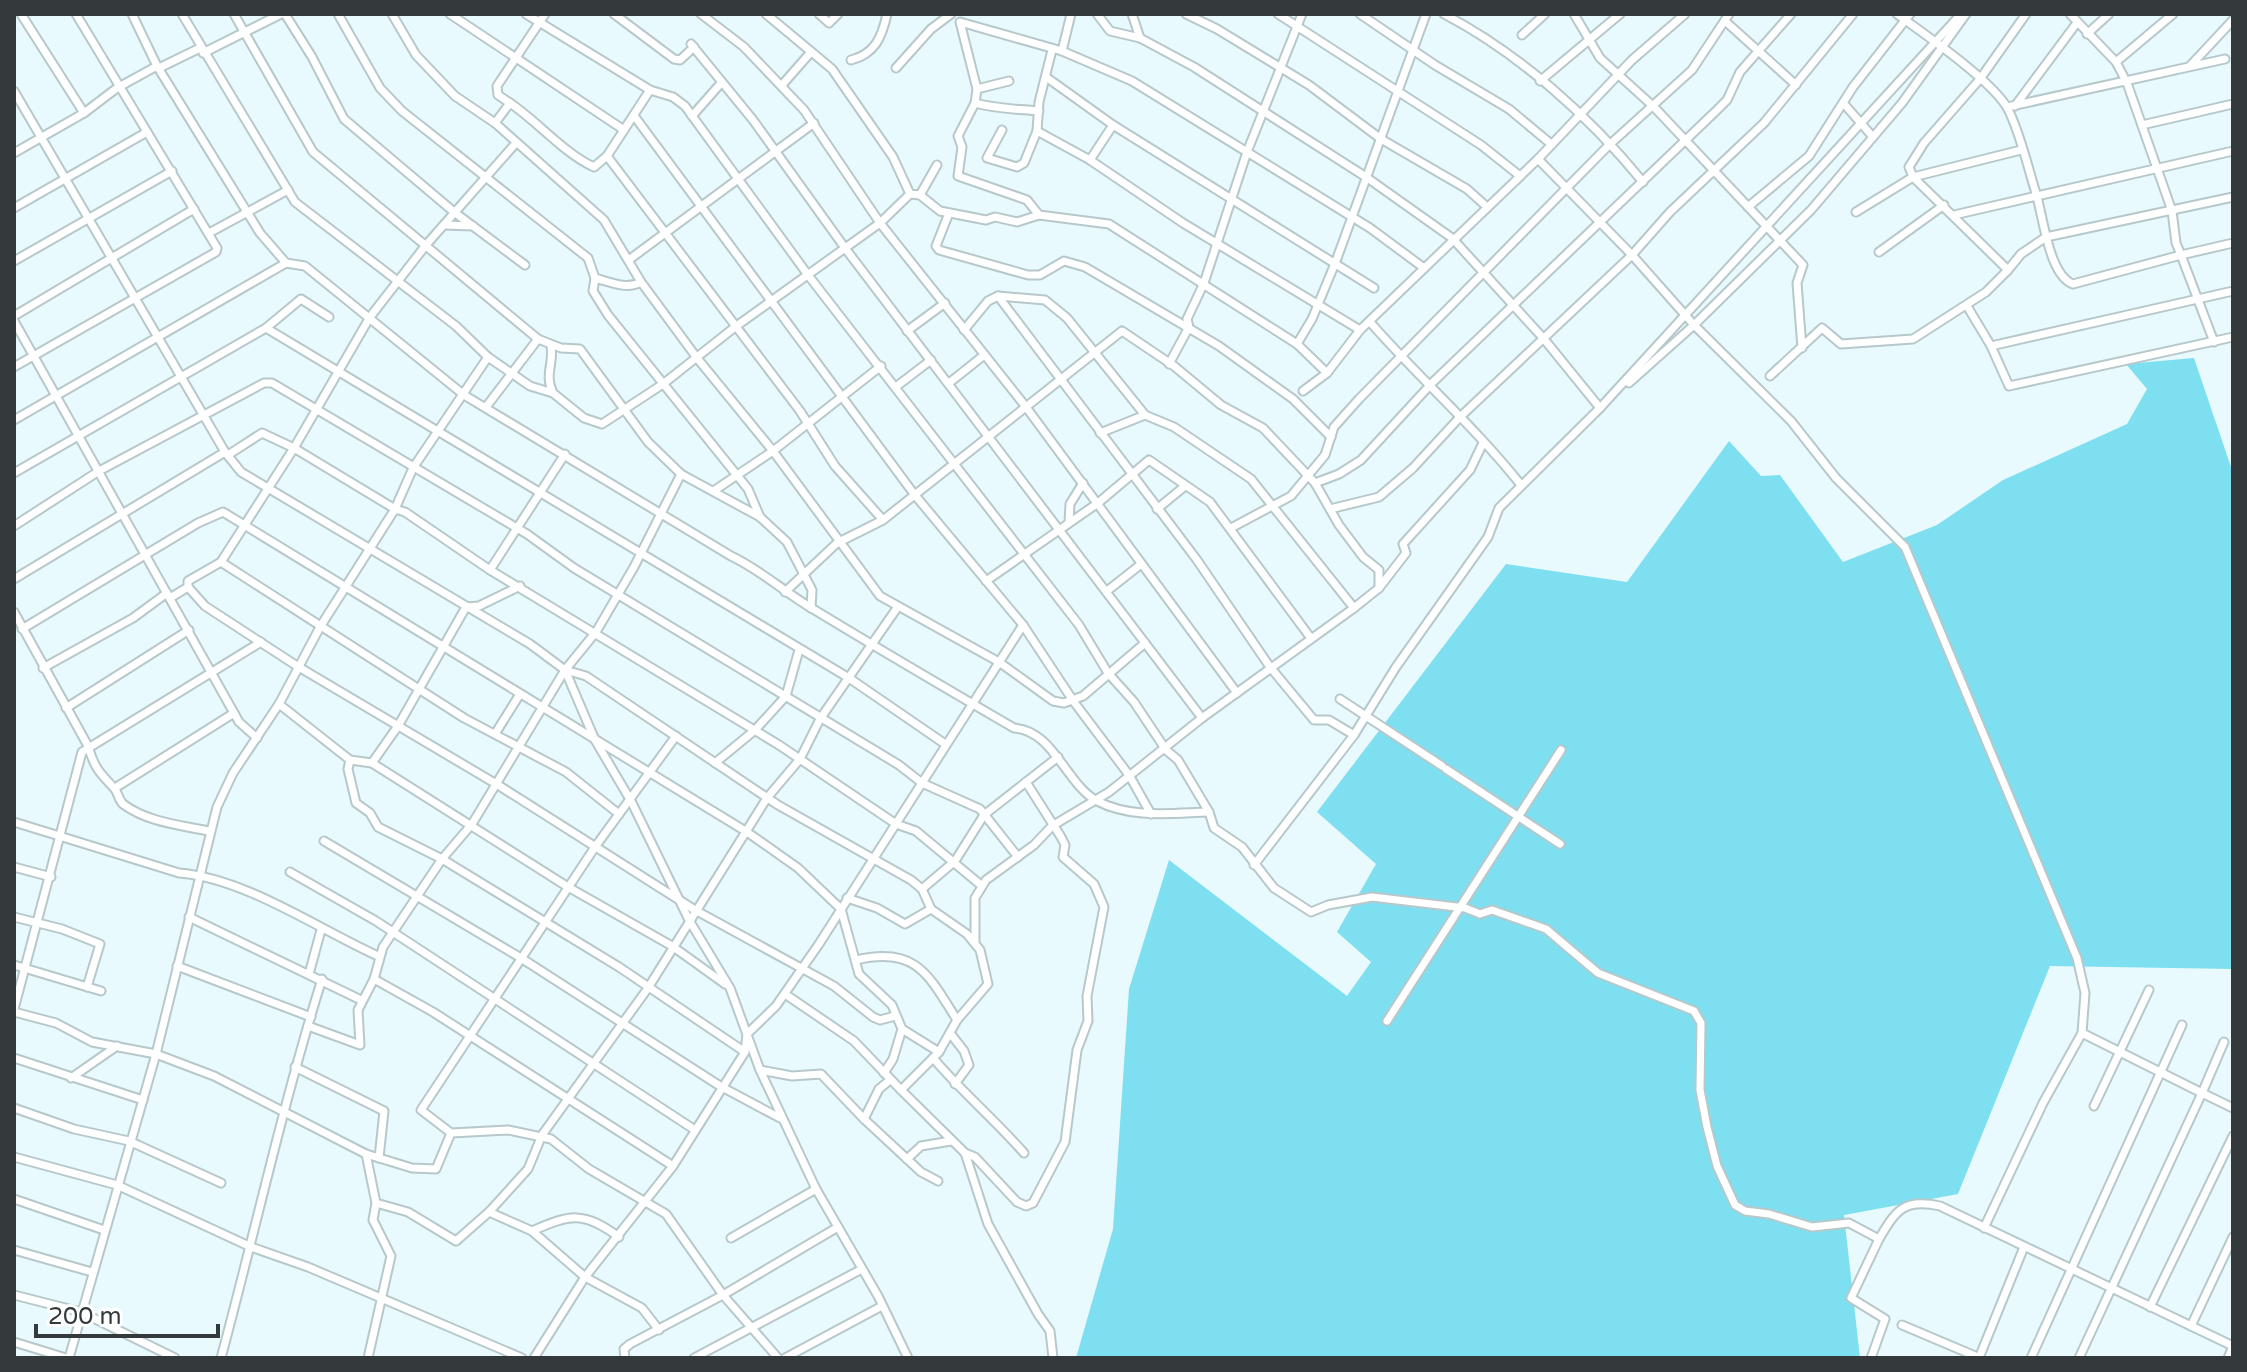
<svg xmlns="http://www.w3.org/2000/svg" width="2247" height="1372" viewBox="0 0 2247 1372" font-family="'Varela Round',sans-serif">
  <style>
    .grass { fill: #7ddff0 }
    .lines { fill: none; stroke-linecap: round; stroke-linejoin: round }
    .minor-casing { stroke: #b7c8cb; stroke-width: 11 }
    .minor { stroke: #fff; stroke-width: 7 }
  </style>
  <rect width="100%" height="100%" fill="#e8fafd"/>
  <path class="grass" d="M2194 358 2233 473V969L2050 966 1958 1194 1844 1215 1860 1358H1076L1113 1229 1129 989 1169 860 1347 996 1371 962 1337 932 1376 864 1317 812 1506 564 1627 582 1729 441 1761 476 1780 475 1843 562 1937 525 2003 480 2127 424 2147 389 2126 364Z"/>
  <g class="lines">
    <defs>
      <g id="minor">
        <path d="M21 14 84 113"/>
        <path d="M132 14 157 66 260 233 286 263 305 266 464 395 731 556C761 570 784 592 813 609 879 649 947 689 1014 728 1053 730 1066 784 1097 801 1132 819 1172 813 1209 812"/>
        <path d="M182 14 295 202 456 326 488 357 530 386 553 393 584 418 602 424 663 384 735 327 880 223 910 194"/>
        <path d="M234 14 313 152 538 339 561 348 580 349 648 442 681 474 760 517 787 542 812 590 811 608"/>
        <path d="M285 14 312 57 344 119 454 212 525 265"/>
        <path d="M338 14 380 88 402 111 588 258 595 278C610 282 627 290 641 282"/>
        <path d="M392 14 416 55 455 96 495 123 604 220 641 282 697 358 773 451 880 596 999 662 1053 701 1064 703 1083 696 1145 643"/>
        <path d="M450 14 624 130"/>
        <path d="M526 14 650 90 673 97 685 106 808 275 1079 625 1108 673 1134 702 1166 750 1178 760 1209 812 1214 828 1242 847 1274 888 1311 912 1328 905 1372 897 1465 908 1480 914 1492 910 1546 929 1598 973 1694 1011 1701 1023 1700 1090 1707 1127 1717 1166 1735 1205 1745 1211 1769 1214 1812 1227 1849 1223 1879 1239C1896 1210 1904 1198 1940 1206L2233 1346"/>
        <path d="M614 14 674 59 680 60 694 47"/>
        <path d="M701 14 744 47 804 110 880 223 1026 407 1237 693"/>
        <path d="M766 14 832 69 893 157 910 194 920 195 940 211 986 220 995 217 1017 222 1039 215"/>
        <path d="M819 14 829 23 838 14"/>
        <path d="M1097 14 1110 31 1140 38 1194 67 1366 177 1452 238 1544 339 1600 408 1961 14"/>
        <path d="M1132 14 1140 38"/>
        <path d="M1186 14 1217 29 1309 85 1381 139 1467 189 1487 207"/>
        <path d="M1278 14 1481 145 1520 176"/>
        <path d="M1360 14 1435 65 1509 109 1551 144"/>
        <path d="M1444 14C1520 54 1589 116 1643 182"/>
        <path d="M1574 14 1600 58 1654 107 1803 265 1797 283 1802 348"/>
        <path d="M1897 14C1924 34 1993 81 2008 109 2020 133 2027 164 2035 190 2043 213 2048 275 2073 284L2181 255 2176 243 2172 211 2127 83 2116 62 2070 14"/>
        <path d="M2026 14 1980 79 1924 143 1909 167 1913 177 2008 270 2021 254 2046 237 2233 197"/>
        <path d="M1725 21 1796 85"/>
        <path d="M2087 34 2109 14"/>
        <path d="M1522 35 1545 14"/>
        <path d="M691 44 753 120 845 248 1202 718"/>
        <path d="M1052 50 1039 102 1037 131 1090 160"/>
        <path d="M1062 51 1071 14"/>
        <path d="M203 53 281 14"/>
        <path d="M851 60C875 54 882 37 887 14"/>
        <path d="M2116 62 2173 14"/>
        <path d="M2191 65 2233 20"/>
        <path d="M159 68 200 48"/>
        <path d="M896 68 931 29 951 14"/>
        <path d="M1046 77 1113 125 1374 288"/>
        <path d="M1540 81 1620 14"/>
        <path d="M782 85 811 52"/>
        <path d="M977 89 1009 81"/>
        <path d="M14 91 225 452 241 472 530 644 565 670 586 676 778 805 911 880 922 889 931 909 967 934 980 950 988 984 957 1020"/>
        <path d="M510 103C538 122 565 154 594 167L607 156 650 90"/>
        <path d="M975 103 958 136 962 147 958 176 1027 200 1039 215 1109 224 1297 344 1327 373"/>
        <path d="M1845 105 1873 137"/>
        <path d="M2015 106 2076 24"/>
        <path d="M2007 107 2225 59"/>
        <path d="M1039 111C1016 109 997 109 975 103L977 89 960 22 1062 51 1132 81 1370 228 1424 268"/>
        <path d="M692 116 722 82"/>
        <path d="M635 117 914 494 1023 625 1074 702 1129 775 1151 814"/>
        <path d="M495 123 510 103 498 95 497 86 545 14"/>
        <path d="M1113 125 1090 160 1183 223 1360 330"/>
        <path d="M2142 125 2233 104"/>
        <path d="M1002 130 987 158 1017 167 1024 163 1037 131"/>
        <path d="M14 153 84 113 117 88 157 66"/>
        <path d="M607 156 800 411 835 466 883 520"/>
        <path d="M1538 159 1632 255 1694 325 1791 421 1836 478 1905 547 2077 958 2085 993 2082 1033 2202 1093 2224 1042"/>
        <path d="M920 195 937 165"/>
        <path d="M1748 207 1809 156 1853 87 1910 14"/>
        <path d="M14 208 147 132"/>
        <path d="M1856 212 1913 177 2021 150"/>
        <path d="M949 213 936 246 939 250 1028 275H1040L1064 261 1085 267 1219 346 1293 399 1331 437"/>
        <path d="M1954 215 2233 151"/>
        <path d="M444 225 473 226"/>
        <path d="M209 233 288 190"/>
        <path d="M1879 252 1944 205"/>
        <path d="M630 259 814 123"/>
        <path d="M14 261 172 171"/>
        <path d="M595 278 593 291 608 315 748 489 760 517"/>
        <path d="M998 296 1197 560 1270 667 1314 720H1329L1354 735"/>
        <path d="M1967 306 1991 346 2233 291"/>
        <path d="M14 316 194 209"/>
        <path d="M14 321 239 722 257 738"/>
        <path d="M1370 322C1419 378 1475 427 1521 485"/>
        <path d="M266 328 849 678 945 744"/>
        <path d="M964 330 988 301 998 296 1045 300 1067 318 1145 415 1174 427 1251 479 1354 608"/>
        <path d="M907 331 945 303"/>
        <path d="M2214 342 2181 255 2233 243"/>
        <path d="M1297 344 1312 319 1336 261 1426 14"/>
        <path d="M551 346C554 364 544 375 553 393"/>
        <path d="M1991 346 2009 386 2233 337"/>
        <path d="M1169 364 1189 327 1187 319 1204 283 1247 152 1302 14"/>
        <path d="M14 367 216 252 217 248 76 14"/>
        <path d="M1770 376 1822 328 1841 344 1913 339 1986 292 2008 270"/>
        <path d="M949 383 983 356"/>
        <path d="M1629 383 1694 325 1811 210 1902 103 1966 14"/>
        <path d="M897 386 931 360"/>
        <path d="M1303 391 1327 373 1360 330 1538 159 1632 60 1685 14"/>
        <path d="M486 407 538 339"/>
        <path d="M14 420 286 263"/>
        <path d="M1100 433 1145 415"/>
        <path d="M228 455 262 433 294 448 395 509 405 512 490 570 779 745 896 824 916 831 982 886"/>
        <path d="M14 473 266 328 301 299 329 317"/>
        <path d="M1315 483 1339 474 1361 460 1432 383 1717 110 1727 100 1740 72 1791 14"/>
        <path d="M715 490 773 451 881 366"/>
        <path d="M1157 509 1185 486"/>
        <path d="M1330 509 1379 497 1413 468 1460 417 1632 255 1670 212 1764 123 1853 14"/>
        <path d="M1069 522 1070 504 1083 483"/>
        <path d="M14 526 99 471 264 383H272L527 534 574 568 899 765 922 783 980 809 1018 857"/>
        <path d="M1231 528 1291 496 1325 455 1334 427 1359 399 1608 146 1692 70 1729 14"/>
        <path d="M221 562 464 718 566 772 619 814"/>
        <path d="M490 570 565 454"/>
        <path d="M14 579 225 452"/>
        <path d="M986 581 1098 503 1149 460 1210 502 1310 637"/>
        <path d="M188 587 205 606 297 666 498 785 695 910 834 986 873 1017 880 1020 895 1016"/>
        <path d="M1107 591 1140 565"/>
        <path d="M785 592 837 543 883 520 1122 331 1174 366 1221 405 1263 428 1315 483 1339 525 1363 557 1379 570V588"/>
        <path d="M170 598 188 587V581L221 562 294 448 370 317 426 245 516 143"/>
        <path d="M14 612 88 746C95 769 99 772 114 788 118 792 118 799 123 804 147 822 180 825 208 831"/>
        <path d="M22 629 198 523 223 512 747 832 798 868 841 909 859 974 892 1005 902 1029 893 1059 884 1073"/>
        <path d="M43 668 133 618 167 593"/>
        <path d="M565 670 595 740 631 801 689 920 730 988 760 1070 816 1189 878 1296 908 1358"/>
        <path d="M1340 699 1442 766"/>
        <path d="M279 704 350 760 372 763 568 887 672 946 725 984"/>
        <path d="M66 708 189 630"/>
        <path d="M495 734 520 694"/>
        <path d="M676 736 595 847 421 1110 451 1133 508 1130 551 1139 589 1169 666 1214 723 1295 778 1358"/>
        <path d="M350 760 348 769 356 803 370 813 378 827 442 859 619 967 745 1052"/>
        <path d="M372 763 398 726 466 607 479 606 520 586"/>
        <path d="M715 763 755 730 786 696 799 650"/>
        <path d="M1446 769 1560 844"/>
        <path d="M115 788 234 713"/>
        <path d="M14 822 179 873C245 878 318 929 378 956"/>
        <path d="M324 841 521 958 720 1086 780 1118"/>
        <path d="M1254 865 1354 735 1396 667 1488 537 1499 508 1601 407"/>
        <path d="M14 867 51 877"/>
        <path d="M290 872 376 921 695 1130"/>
        <path d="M922 889 955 861 984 815 1058 757"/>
        <path d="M847 898 877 908 905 924 931 909"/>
        <path d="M14 917 62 929 100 944 87 987"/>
        <path d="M189 917 361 1000"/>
        <path d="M975 941V898L986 880 1034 845 1052 826 1109 792 1202 718 1354 608 1379 588 1406 553 1403 544 1470 470 1483 443"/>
        <path d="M856 960C916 946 928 974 957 1020L939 1052 901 1090 965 1153 988 1224 1038 1314 1050 1331 1053 1358"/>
        <path d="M14 965 101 991"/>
        <path d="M177 966 311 1017"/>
        <path d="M309 974 321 930"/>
        <path d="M374 979 433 1012 673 1166"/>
        <path d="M785 994 854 1041 901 1090"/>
        <path d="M14 1009 82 752 261 642"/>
        <path d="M14 1012 56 1023 92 1042 156 1054 214 1076 366 1154 412 1168 436 1169 451 1133"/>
        <path d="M1387 1021 1561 750"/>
        <path d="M308 1026 360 1045 358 1010 374 979 383 947 442 859 472 824 565 670 596 632 634 567 681 474"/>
        <path d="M902 1029 939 1052"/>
        <path d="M950 1033 964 1051 969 1065 955 1084"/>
        <path d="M14 1058 143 1100"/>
        <path d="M933 1058C962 1092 995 1120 1024 1153"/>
        <path d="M295 1067 384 1111 379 1158"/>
        <path d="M760 1070 792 1076 821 1074 864 1119 879 1089 890 1080"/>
        <path d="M71 1078 117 1046"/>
        <path d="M2094 1106 2149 990"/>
        <path d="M14 1108 74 1129 129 1141 221 1183"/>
        <path d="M864 1119 921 1172 938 1181"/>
        <path d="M965 1153 975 1157 1017 1202 1026 1206 1033 1203 1065 1142 1077 1050 1088 1021 1087 996 1104 907 1094 884 1063 857 1065 845 1061 837 1026 782"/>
        <path d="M366 1154 376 1203 408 1212 456 1241 489 1212 528 1169 542 1135 648 988 767 798 800 759 820 719 897 608"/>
        <path d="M14 1157 117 1185 251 1247 308 1267 522 1358"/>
        <path d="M907 1159 921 1146 951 1141"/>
        <path d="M14 1199 104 1230"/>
        <path d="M489 1212 532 1231 585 1277 642 1308 659 1330"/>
        <path d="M1984 1228 2043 1103 2082 1033"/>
        <path d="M532 1231C571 1214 583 1211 619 1237"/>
        <path d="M731 1238 816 1189"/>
        <path d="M14 1250 92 1272"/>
        <path d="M14 1295 81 1312 175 1358"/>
        <path d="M2150 1307 2233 1136"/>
        <path d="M1902 1325 1980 1358"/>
        <path d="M2191 1326 2233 1237"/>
        <path d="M14 1342 66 1358"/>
        <path d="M69 1358 156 1054 217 807 233 773 279 704 320 627 395 509 413 468 488 357"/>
        <path d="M221 1358C255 1232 283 1103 322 979"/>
        <path d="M368 1358 391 1256 373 1220 376 1203"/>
        <path d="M534 1358 585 1277 673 1166 745 1052 747 1034 776 1006 819 944 1023 625"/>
        <path d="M625 1358 624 1349 630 1344 723 1295 838 1227"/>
        <path d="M694 1358 862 1269"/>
        <path d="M785 1358 882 1306"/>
        <path d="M1871 1358 1885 1319 1851 1298 1879 1239"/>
        <path d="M1979 1358 2024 1247"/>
        <path d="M2031 1358 2182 1025"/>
        <path d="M2079 1358 2202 1093 2233 1108"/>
        <path d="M2228 1358 2233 1346"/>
      </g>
    </defs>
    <use href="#minor" class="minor-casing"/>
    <use href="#minor" class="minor"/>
  </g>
  <rect width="2247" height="1372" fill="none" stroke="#343a3c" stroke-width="32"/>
  <path d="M36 1324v12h182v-12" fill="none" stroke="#343a3c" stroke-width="4"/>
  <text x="48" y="1324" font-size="24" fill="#343a3c" stroke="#ffffff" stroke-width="6" paint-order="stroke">200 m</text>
</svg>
